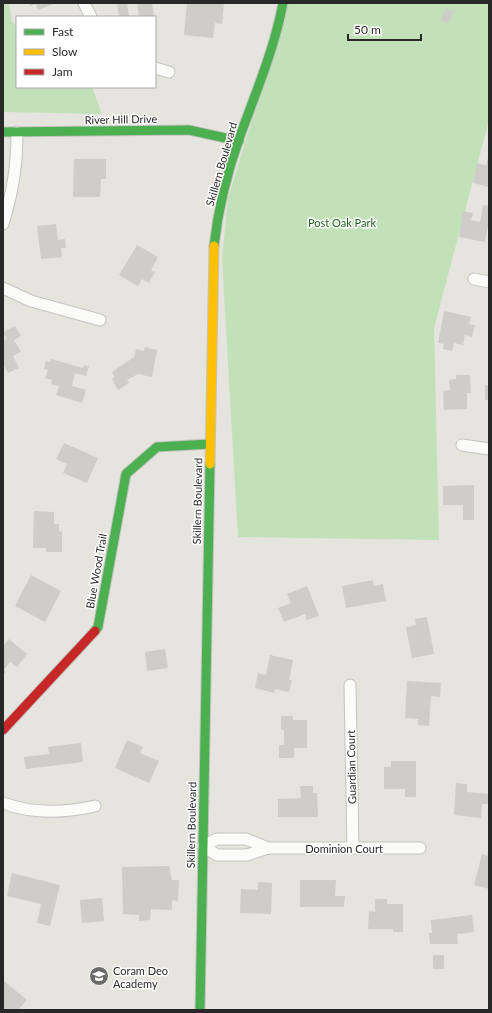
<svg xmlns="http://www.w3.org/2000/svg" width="492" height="1013" viewBox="0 0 492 1013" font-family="Lato,sans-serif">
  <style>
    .green { fill: #c2e1b8 }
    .building { fill: #cfcdc9 }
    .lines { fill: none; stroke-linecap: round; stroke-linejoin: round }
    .street-casing { stroke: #c4c3c3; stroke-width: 13 }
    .fast-casing { stroke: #c4c3c3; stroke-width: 11 }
    .slow-casing { stroke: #c4c3c3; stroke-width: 11 }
    .jam-casing { stroke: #c4c3c3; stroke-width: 11 }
    .street { stroke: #fbfbfa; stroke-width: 11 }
    .fast { stroke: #4caf50; stroke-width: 9 }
    .slow { stroke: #ffc107; stroke-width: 9 }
    .jam { stroke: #c62828; stroke-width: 9 }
    .labels { text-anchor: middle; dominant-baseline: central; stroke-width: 3; stroke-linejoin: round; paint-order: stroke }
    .street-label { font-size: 11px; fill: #282828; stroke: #fff }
    .park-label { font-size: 11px; fill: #20601c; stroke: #fff }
    .poi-label { font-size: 11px; fill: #282828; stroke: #fff; text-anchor: start }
  </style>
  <rect width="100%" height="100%" fill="#e6e4de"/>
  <g class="green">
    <path d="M3 3H9L12 22 17 26V87H92L102 114 3 112Z"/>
    <path d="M288 3H489V120L434 328 439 540 238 537 222 259 228 198Z"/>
  </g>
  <g class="building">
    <path d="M29 3H56L38 10 36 4 30 6Z"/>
    <path d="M117 3H127L129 16 119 17Z"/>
    <path d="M137 3H152L154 16 139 17Z"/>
    <path d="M187 3H224L222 24 215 23 213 38 184 35Z"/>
    <path d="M446 8 454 12 448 24 440 20Z"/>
    <path d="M488 158 489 187 473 183 477 163 486 165Z"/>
    <path d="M74 159H106V179H101L100 197H73Z"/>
    <path d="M483 205 489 206V221L485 242 459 237 463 211 473 213 471 220 480 222Z"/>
    <path d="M56 224 58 240 65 239 66 248H61L62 257 41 259 37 226Z"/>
    <path d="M137 245 158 257 151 270 155 272 149 283 142 279 138 286 119 275Z"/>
    <path d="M444 311 471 317 469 324 475 325 472 337 465 335 463 345 454 343 452 351 443 349 444 344 438 343Z"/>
    <path d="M15 326 21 336 14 340 21 352 13 356 19 368 8 373 3 364V340L6 339 3 332Z"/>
    <path d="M145 347 157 350 152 377 138 374 127 380 129 383 118 390 112 379 115 377 112 372 134 357 136 349 144 351Z"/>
    <path d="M51 359 83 368 84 365 89 366 86 376 75 373 72 386 86 390 82 403 56 395 59 386 51 384 52 380 45 378 48 370 44 369 46 361 50 362Z"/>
    <path d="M456 375H470L471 393H467V409L444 410 443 391 450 390 449 380 456 379Z"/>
    <rect x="485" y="385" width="4" height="15"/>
    <path d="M64 443 98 458 87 483 63 473 67 464 56 459Z"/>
    <path d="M474 485V520H463V505H443V486Z"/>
    <path d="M34 511 54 512V524H59V531L62 532V552H46V548H33Z"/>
    <path d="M31 575 61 591 45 622 15 606Z"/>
    <path d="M373 580 374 586 383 584 386 601 346 608 342 586Z"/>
    <path d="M307 586 319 616 307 620 305 614 284 622 278 608 291 603 287 594Z"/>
    <path d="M427 617 434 654 412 658 406 627 416 625 415 619Z"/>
    <path d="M9 639 27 654 17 667 10 662 4 670 6 672 3 675V646Z"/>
    <path d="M165 649 168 668 147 671 145 652Z"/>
    <path d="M270 655 293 660 289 680H292L289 692 275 689 274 693 255 688 258 673 266 675Z"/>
    <path d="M407 681 441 683 440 697 431 696 429 726 418 725V719L405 718Z"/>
    <path d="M281 716H293V720H307V748H294V758H279V745H284V730H281Z"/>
    <path d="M127 740 143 747 140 753 159 761 149 783 115 768Z"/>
    <path d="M81 743 83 762 26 769 24 757 49 754 48 747Z"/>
    <path d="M391 761H416V797H405V789H384V767H391Z"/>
    <path d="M456 783 467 784V792L489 794V804H482L481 818 454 815Z"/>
    <path d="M300 786H313V793H317L318 817H278V799L301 798Z"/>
    <path d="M489 852V889L474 885 482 854 488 856Z"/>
    <path d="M169 866 172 880H179L178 901 172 900V910L151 909 150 920 139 921V915L123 914 122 867Z"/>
    <path d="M12 873 60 885 50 926 37 923 41 904 7 896Z"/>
    <path d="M300 880H336L335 896H345L344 907H300Z"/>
    <path d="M258 882 272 883 271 914 240 913 241 889 258 890Z"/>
    <path d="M102 898 104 921 82 923 80 900Z"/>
    <path d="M375 899H387V904H403V932H393V929H368L369 911 375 912Z"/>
    <path d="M472 915 474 932 457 934 458 944H430L429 933H432L431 920Z"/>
    <rect x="433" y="955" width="11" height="14"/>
    <path d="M3 980 27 1000 18 1010H3Z"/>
  </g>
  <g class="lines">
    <defs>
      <g id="street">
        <path d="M84 3 91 17"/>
        <path d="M155 68 169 72"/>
        <path d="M3 224C13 190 17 167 17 132"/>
        <path d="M474 279 489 282"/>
        <path d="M3 288 31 301 100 320"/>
        <path d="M462 445 489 449"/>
        <path d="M350 685 353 848"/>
        <path d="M3 803C33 814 65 813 95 806"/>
        <path d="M203 846 217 855H247L268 848H420"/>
        <path d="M203 846 217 839H246L268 848"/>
      </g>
      <g id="fast">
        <path d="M3 132 189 130 239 141"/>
        <path d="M214 246C218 210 227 173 239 139 255 94 274 51 283 3"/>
        <path d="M95 631 98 627 126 474 157 447 210 444"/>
        <path d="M200 1010 210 464"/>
      </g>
      <path id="slow" d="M210 464 214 246"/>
      <path id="jam" d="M3 730 95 631"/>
    </defs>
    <use href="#street" class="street-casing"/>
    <use href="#fast" class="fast-casing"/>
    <use href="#slow" class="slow-casing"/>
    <use href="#jam" class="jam-casing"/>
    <use href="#street" class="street"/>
    <use href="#fast" class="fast"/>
    <use href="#slow" class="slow"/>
    <use href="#jam" class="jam"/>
  </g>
  <defs>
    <symbol id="school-disc" viewBox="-11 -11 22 22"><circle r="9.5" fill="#6a6a68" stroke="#fff"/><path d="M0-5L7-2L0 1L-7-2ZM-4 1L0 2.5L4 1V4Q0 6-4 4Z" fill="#fff"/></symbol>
  </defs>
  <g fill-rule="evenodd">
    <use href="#school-disc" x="88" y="965" width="22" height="22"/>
  </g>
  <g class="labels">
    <g class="street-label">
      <text transform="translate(121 119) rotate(-1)">River Hill Drive</text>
      <text transform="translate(221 164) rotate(-74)">Skillern Boulevard</text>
      <text transform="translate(197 501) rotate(-89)">Skillern Boulevard</text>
      <text transform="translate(96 571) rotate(-80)">Blue Wood Trail</text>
      <text transform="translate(351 767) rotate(-91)">Guardian Court</text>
      <text transform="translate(191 825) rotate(-89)">Skillern Boulevard</text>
      <text x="344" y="848">Dominion Court</text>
    </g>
    <g class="park-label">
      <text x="342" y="222">Post Oak Park</text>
    </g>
    <g class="poi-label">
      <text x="113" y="970">Coram Deo<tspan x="113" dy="13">Academy</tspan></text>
    </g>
  </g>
  <rect width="492" height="1013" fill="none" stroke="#282828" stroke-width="8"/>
  <rect x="16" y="16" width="140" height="72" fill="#ffffff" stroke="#a9a9a9"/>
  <rect x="24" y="29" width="20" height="6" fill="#4caf50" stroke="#a9a9a9"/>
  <text x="52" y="36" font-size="12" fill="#282828">Fast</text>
  <rect x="24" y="49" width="20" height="6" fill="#ffc107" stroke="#a9a9a9"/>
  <text x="52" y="56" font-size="12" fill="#282828">Slow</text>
  <rect x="24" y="69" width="20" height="6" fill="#c62828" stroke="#a9a9a9"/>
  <text x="52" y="76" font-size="12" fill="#282828">Jam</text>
  <path d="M348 34v6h73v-6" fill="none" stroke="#282828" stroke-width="2"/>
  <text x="354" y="34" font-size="12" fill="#282828" stroke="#ffffff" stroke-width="3" paint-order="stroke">50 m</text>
</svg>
